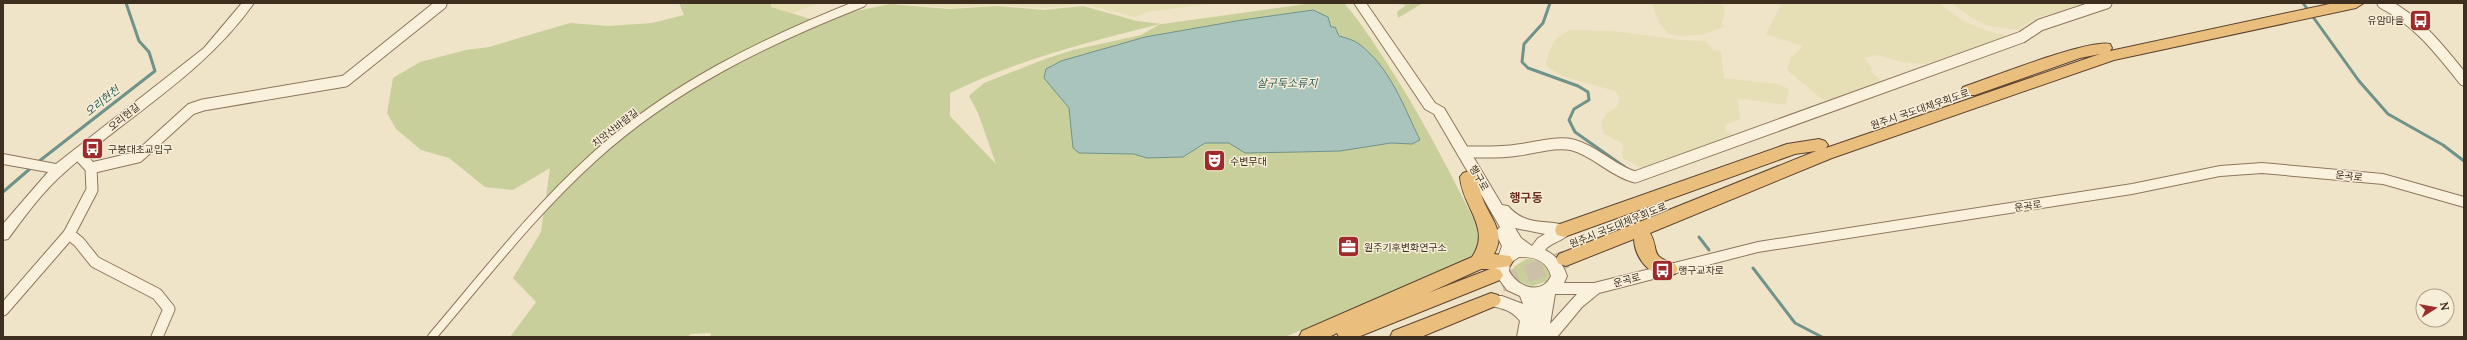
<svg xmlns="http://www.w3.org/2000/svg" width="2467" height="340" viewBox="0 0 2467 340" font-family="Lora,'Noto Sans KR',serif">
  <style>
    .farmland { fill: #e6deb5 }
    .green { fill: #c9cf9b; fill-rule: evenodd }
    .water { fill: #a9c4bc; stroke: #6f938a }
    .lines { fill: none; stroke-linecap: round; stroke-linejoin: round }
    .stream { stroke: #6f938a; stroke-width: 3 }
    .trunk-tunnel { stroke: #ccc0a6; stroke-width: 18; stroke-dasharray: 18 9; stroke-linecap: butt }
    .pedestrian-casing { stroke: #8d765c; stroke-width: 10 }
    .minor-casing { stroke: #8d765c; stroke-width: 13 }
    .tertiary-casing { stroke: #8d765c; stroke-width: 2 }
    .trunk-casing { stroke: #5b4430; stroke-width: 2 }
    .pedestrian { stroke: #faf1dc; stroke-width: 8 }
    .minor { stroke: #faf1dc; stroke-width: 11 }
    .tertiary { fill: #faf1dc; fill-rule: evenodd }
    .trunk { fill: #eabe7c; fill-rule: evenodd }
    .labels { text-anchor: middle; dominant-baseline: central; stroke-width: 3; stroke-linejoin: round; paint-order: stroke }
    .poi-label { font-size: 10px; fill: #3d2e20; stroke: #f7eed8; text-anchor: start }
    .street-label { font-size: 10px; fill: #3d2e20; stroke: #f7eed8 }
    .water-label { font-size: 11px; font-style: italic; fill: #2f5d5a; stroke: #f7eed8 }
    .quarter-label { font-size: 12px; font-weight: bold; fill: #6b2e1e; stroke: #f7eed8 }
  </style>
  <rect width="100%" height="100%" fill="#f0e4c8"/>
  <g class="farmland">
    <path d="M772 3H819L792 13 771 7Z"/>
    <path d="M897 3H1214L1148 12 1135 17 1084 4 1044 8 997 5 950 8Z"/>
    <path d="M1652 3 1723 5 1725 14 1722 22 1724 27 1701 35 1681 36 1669 34 1659 23Z"/>
    <path d="M1782 3H1938L1964 21 1984 30 2011 37 1925 64 1902 62 1877 55 1864 58 1872 69 1871 72 1884 83 1827 100 1822 99 1787 70 1791 58 1803 46 1766 34Z"/>
    <path d="M1951 3H2087L2036 18 2017 30 1989 26 1972 18Z"/>
    <path d="M1569 30 1613 31 1681 40 1706 41 1713 50 1721 51 1724 78 1778 84 1789 89 1786 105 1738 98 1740 119 1725 125 1726 131 1735 136 1641 168 1622 158 1623 144 1603 133 1601 123 1606 114 1617 107 1620 98 1615 91 1565 77 1548 68 1546 64 1549 51 1555 40Z"/>
  </g>
  <g class="green">
    <path d="M679 3H771V7L814 20 890 4 949 9 997 6 1044 10 1083 6 1137 21 1162 24 1313 3H1344C1359 20 1371 39 1383 57 1420 113 1450 172 1480 232L1482 240 1474 256 1285 337H710L711 333 691 334 687 337H510L536 302 513 278 541 232 550 168 513 190 485 187 449 158 421 150 396 129 387 113 393 78 420 62 466 50 489 47 570 23 608 26 652 23 684 15ZM1160 24 1141 35 1073 50 1045 59 984 83 969 96 978 113 996 164 950 116V93C1020 59 1085 43 1160 24Z"/>
    <path d="M1390 3H1423L1398 18 1397 12 1406 5Z"/>
    <path d="M1526 259C1537 259 1547 262 1550 274L1547 281 1533 286C1523 284 1512 279 1514 267Z"/>
  </g>
  <path class="water" d="M1313 10 1328 17 1331 27H1335L1339 36C1346 38 1354 40 1359 44 1390 67 1404 107 1420 140L1412 144 1391 143 1340 151 1299 152 1245 153 1229 143H1205L1183 157 1147 158 1134 154 1079 153 1073 148 1069 108 1044 78 1046 69 1061 61 1145 37 1242 20Z"/>
  <g class="lines">
    <g class="stream">
      <path d="M1550 3 1543 23 1524 44 1522 62 1528 68 1578 86 1588 92 1589 100 1574 109 1569 120 1575 132 1626 168"/>
      <path d="M2303 3 2359 81 2388 114 2443 145 2464 161"/>
      <path d="M38 162 155 71 149 52 139 41 126 3"/>
      <path d="M3 192 32 167"/>
      <path d="M1699 237 1709 250"/>
      <path d="M1753 268 1795 323 1822 337"/>
    </g>
    <path class="trunk-tunnel" d="M1501 283 1566 259"/>
    <defs>
      <path id="pedestrian" d="M432 337C484 276 534 211 594 157 671 87 765 41 862 3"/>
      <g id="minor">
        <path d="M2383 3C2418 21 2440 50 2464 80"/>
        <path d="M1463 152C1481 152 1500 153 1518 150 1536 148 1555 141 1573 145 1596 151 1612 171 1635 177L2022 37 2040 25 2106 3"/>
        <path d="M91 168 138 157 191 109 203 105 345 81 441 4"/>
        <path d="M69 234 79 242 95 262 157 294 169 309 157 337"/>
        <path d="M3 310 69 234 92 190 91 168 78 154"/>
      </g>
      <g id="tertiary">
        <path d="M242 3H254C205 73 128 116 65 172 43 191 25 216 8 239L3 240V224L48 172 3 164V154L56 164 204 48Z"/>
        <path d="M1354 3H1366L1435 103 1444 108 1502 205 1508 206C1526 227 1546 219 1569 226L1571 231C1566 241 1552 241 1545 250 1557 256 1563 264 1567 276L1564 283H1594L1758 242 2132 184 2220 166 2262 163 2383 174 2464 197V207L2383 184 2262 173 2220 176 2132 194 1758 252 1599 293 1582 307 1557 337H1517L1520 321C1510 308 1500 309 1486 304L1483 300 1486 296H1502L1523 304 1520 296 1507 290 1493 271 1502 246 1495 232 1500 227 1434 114 1425 109ZM1515 228 1545 234 1538 238 1532 246 1521 238ZM1519 257C1534 256 1547 261 1551 276 1542 296 1517 287 1509 271L1510 263ZM1555 294H1577L1550 324Z"/>
      </g>
      <g id="trunk">
        <path d="M2334 3H2364L2356 8 2114 60 1832 158 1650 233C1660 250 1648 256 1675 264L1678 269 1675 274C1653 281 1635 260 1634 239L1566 266 1559 264 1556 259 1559 254 1816 151 1795 154 1564 237 1557 235 1555 230 1557 225 1787 144 1819 139 1825 141 1828 145 1826 148 2100 54 2080 58 1975 95H1963L1961 91 1963 87C1990 78 2088 39 2110 44L2112 48 2110 51Z"/>
        <path d="M1469 171 1475 173C1480 180 1479 189 1482 197 1489 217 1507 232 1494 254L1510 256 1513 261 1510 266 1495 268 1500 270 1503 275 1500 280 1358 337H1339L1337 333 1329 337H1299L1302 331 1472 257C1492 228 1462 207 1460 177L1463 173ZM1481 269H1490L1428 293Z"/>
        <path d="M1491 293 1498 295 1501 300 1498 305 1421 337H1390L1393 331Z"/>
      </g>
    </defs>
    <use href="#pedestrian" class="pedestrian-casing"/>
    <use href="#minor" class="minor-casing"/>
    <use href="#tertiary" class="tertiary-casing"/>
    <use href="#trunk" class="trunk-casing"/>
    <use href="#pedestrian" class="pedestrian"/>
    <use href="#minor" class="minor"/>
    <use href="#tertiary" class="tertiary"/>
    <use href="#trunk" class="trunk"/>
  </g>
  <defs>
    <symbol id="bus-square" viewBox="-11 -11 22 22"><rect x="-9" y="-9" width="18" height="18" rx="4" fill="#9e2a2b" stroke="#f7eed8"/><path d="M-5-6H5V4H4V6H2V4H-2V6H-4V4H-5ZM-3.5-4V0h7V-4ZM-3.5 1.2v1.5H-2V1.2ZM2 1.2v1.5H3.5V1.2Z" fill="#fff"/></symbol>
    <symbol id="theatre-square" viewBox="-11 -11 22 22"><rect x="-9" y="-9" width="18" height="18" rx="4" fill="#9e2a2b" stroke="#f7eed8"/><path d="M-5-5.5Q0-4 5-5.5V0Q5 5 0 6Q-5 5-5 0ZM-3.3-2.5H-1v1.5H-3.3ZM1-2.5H3.3v1.5H1ZM-2.8 1Q0 5.5 2.8 1Z" fill="#fff"/></symbol>
    <symbol id="office-square" viewBox="-11 -11 22 22"><rect x="-9" y="-9" width="18" height="18" rx="4" fill="#9e2a2b" stroke="#f7eed8"/><path d="M-6-3h4V-5.5h4V-3h4V5H-6ZM-1-4.5V-3h2v-1.5ZM-6 0V1H6V0Z" fill="#fff"/></symbol>
  </defs>
  <g fill-rule="evenodd">
    <use href="#bus-square" x="2408" y="8" width="25" height="25"/>
    <use href="#bus-square" x="80" y="136" width="25" height="25"/>
    <use href="#theatre-square" x="1202" y="148" width="25" height="25"/>
    <use href="#office-square" x="1336" y="234" width="25" height="25"/>
    <use href="#bus-square" x="1650" y="258" width="25" height="25"/>
  </g>
  <g class="labels">
    <g class="poi-label">
      <text x="2404" y="20" text-anchor="end">유암마을</text>
      <text x="108" y="149">구봉대초교입구</text>
      <text x="1230" y="161">수변무대</text>
      <text x="1364" y="247">원주기후변화연구소</text>
      <text x="1678" y="270">행구교차로</text>
    </g>
    <g class="street-label">
      <text transform="translate(1920 109) rotate(-19)">원주시 국도대체우회도로</text>
      <text transform="translate(124 117) rotate(-39)">오리현길</text>
      <text transform="translate(615 128) rotate(-38)">치악산바람길</text>
      <text transform="translate(2349 176) rotate(6)">운곡로</text>
      <text transform="translate(1479 178) rotate(60)">행구로</text>
      <text transform="translate(2028 206) rotate(-9)">운곡로</text>
      <text transform="translate(1618 225) rotate(-22)">원주시 국도대체우회도로</text>
      <text transform="translate(1627 280) rotate(-15)">운곡로</text>
    </g>
    <g class="water-label">
      <text x="1287" y="83">살구둑소류지</text>
      <text transform="translate(102 101) rotate(-39)">오리현천</text>
    </g>
    <g class="quarter-label">
      <text x="1526" y="197">행구동</text>
    </g>
  </g>
  <rect width="2467" height="340" fill="none" stroke="#3d2e20" stroke-width="8"/>
  <g transform="translate(2435 308) rotate(79)"><circle r="19" fill="#f7eed8" stroke="#ada18e"/>
  <path d="M0-3L7 15L0 10L-7 15Z" fill="#9e2a2b"/>
  <text y="-6" font-size="11" font-weight="bold" text-anchor="middle" fill="#3d2e20">N</text>
  </g>
</svg>
